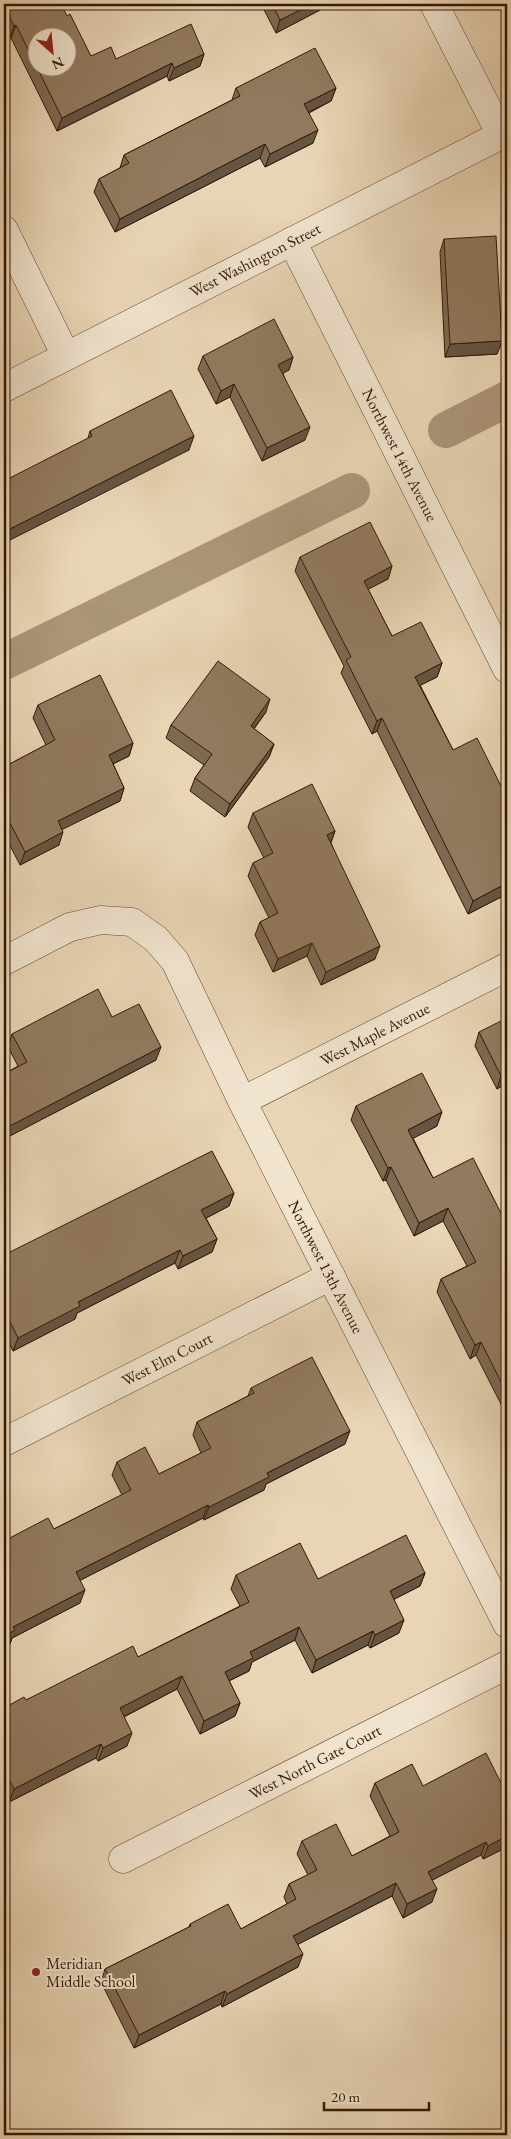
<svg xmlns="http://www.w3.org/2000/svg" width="511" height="2139" viewBox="0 0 511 2139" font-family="'EB Garamond',serif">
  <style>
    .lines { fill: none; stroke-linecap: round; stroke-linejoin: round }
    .canal { stroke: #ab9579; stroke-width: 36 }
    .minor-casing { stroke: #604730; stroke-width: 29 }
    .minor { stroke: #f1e4cf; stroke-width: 28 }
    .wall { fill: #7e6953; stroke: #331804 }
    .shaded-wall { fill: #665543; stroke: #331804 }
    .building { fill: #927a60; stroke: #331804; fill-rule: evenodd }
    .poi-dot { fill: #8f2418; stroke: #f1e4cf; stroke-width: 2 }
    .labels { text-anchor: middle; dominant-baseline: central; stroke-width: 4; stroke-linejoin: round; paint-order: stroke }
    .street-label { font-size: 16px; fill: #331804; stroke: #f1e4cf }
    .poi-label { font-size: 16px; fill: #331804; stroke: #f1e4cf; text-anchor: start }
  </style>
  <rect width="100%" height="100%" fill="#e9d5b5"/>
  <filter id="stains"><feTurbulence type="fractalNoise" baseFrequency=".004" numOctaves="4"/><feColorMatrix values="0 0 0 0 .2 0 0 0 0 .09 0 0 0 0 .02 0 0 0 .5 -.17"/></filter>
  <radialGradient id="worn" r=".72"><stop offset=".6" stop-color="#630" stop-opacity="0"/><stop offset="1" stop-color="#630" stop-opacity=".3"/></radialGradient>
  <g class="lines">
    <g class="canal">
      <path d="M446 430 507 399"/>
      <path d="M4 662 352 491"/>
    </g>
    <defs>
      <g id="minor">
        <path d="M434 4 501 135"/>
        <path d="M4 230 66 356"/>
        <path d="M292 241 507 669"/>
        <path d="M4 388 507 132"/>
        <path d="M4 961 70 927 101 920 132 922 156 939 175 961 242 1101 507 1624"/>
        <path d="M242 1101 507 967"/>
        <path d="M4 1442 331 1276"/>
        <path d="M123 1859 507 1665"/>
      </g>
    </defs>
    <use href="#minor" class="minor-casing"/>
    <use href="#minor" class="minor"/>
  </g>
  <g class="wall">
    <path d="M4 4 91 56 116 59 204 54 200 66 169 81 167 76 57 131 11 38 10 39 4 27Z"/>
    <path d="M261 4H323L320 10 276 33Z"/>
    <path d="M236 88H336L331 101 309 113 313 143 265 167 260 158 115 232 94 192 99 179 120 168 124 155 232 100Z"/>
    <path d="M444 239 502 341 497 354 445 357 440 252Z"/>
    <path d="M203 356 293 357 289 370 283 373 305 440 262 461 230 397 216 404 198 369Z"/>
    <path d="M90 431 189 450 88 438Z"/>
    <path d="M300 557 392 566 388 579 368 589 392 636 442 663 437 677 420 685 453 750 507 798V894L468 914 377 731 372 734 341 673 344 666 295 571Z"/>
    <path d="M38 705 133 743 129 756 113 764 124 788 120 801 62 829 59 845 20 865 5 836 4 837V767L46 745 33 718Z"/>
    <path d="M266 712 254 729 274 744 269 757 225 817 190 791 195 778 204 765 166 738 171 725Z"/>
    <path d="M253 813 335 831 331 843 375 959 321 985 307 956 273 972 255 935 260 922 269 918 248 876 253 863 264 858 248 827Z"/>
    <path d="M112 1017 156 1060 4 1139V1074L18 1066 8 1047 12 1034Z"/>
    <path d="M479 1032 507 1083 497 1089 475 1046Z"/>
    <path d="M356 1106 437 1126 413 1138 433 1178 506 1223 503 1230 507 1238V1416L476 1355 470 1359 437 1292 441 1279 467 1266 443 1221 414 1236 386 1180 383 1181 351 1120Z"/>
    <path d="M234 1193 229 1206 206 1218 217 1239 212 1252 178 1269 175 1263 77 1313 75 1319 13 1351 4 1333V1255Z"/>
    <path d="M251 1388 345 1444 266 1484 264 1490 204 1520 203 1518 80 1580V1603L12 1638 10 1644 4 1647V1541L54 1529 122 1495 112 1475 117 1462 159 1474 201 1453 193 1435 197 1422 248 1396Z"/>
    <path d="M425 1573 420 1586 394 1599 399 1633 370 1648 368 1645 312 1673 295 1640 252 1662 249 1671 229 1681 240 1703 235 1716 200 1734 177 1689 124 1717 127 1746 98 1761 96 1758 9 1802 4 1792V1708L26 1700 138 1657 240 1606 231 1589 236 1575 318 1579Z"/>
    <path d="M375 1783 423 1786 507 1847 483 1859 481 1855 432 1880V1902L403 1918 392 1896 298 1944V1967L222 2007 221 2004 134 2048 101 1982 105 1969 189 1927 190 1924 241 1929 287 1904 284 1897 289 1884 308 1875 297 1854 302 1841 352 1856 390 1836 370 1796Z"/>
  </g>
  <g class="shaded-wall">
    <path d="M312 4H323L320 10 276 33 280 20Z"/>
    <path d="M16 25 11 38 10 39 14 26Z"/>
    <path d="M204 54 200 66 169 81 174 68Z"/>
    <path d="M172 63 167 76 57 131 62 118Z"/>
    <path d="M336 88 331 101 299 117 304 104Z"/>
    <path d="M318 130 313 143 265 167 270 154Z"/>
    <path d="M265 144 260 158 115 232 120 219Z"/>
    <path d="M502 341 497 354 445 357 450 344Z"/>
    <path d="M293 357 289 370 273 378 278 365Z"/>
    <path d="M234 384 230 397 216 404 221 391Z"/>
    <path d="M310 427 305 440 262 461 267 448Z"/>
    <path d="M194 436 189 450 4 543V532Z"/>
    <path d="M392 566 388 579 359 594 364 581Z"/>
    <path d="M442 663 437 677 411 690 415 677Z"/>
    <path d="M270 699 266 712 246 739 251 726Z"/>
    <path d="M382 718 377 731 372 734 377 721Z"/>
    <path d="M133 743 129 756 104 768 109 755Z"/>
    <path d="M274 744 269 757 225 817 230 804Z"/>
    <path d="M124 788 120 801 53 834 58 821Z"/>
    <path d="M10 823 5 836 4 837V826Z"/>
    <path d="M335 831 330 844 327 835Z"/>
    <path d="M63 832 59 845 20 865 25 852Z"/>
    <path d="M507 883V894L468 914 473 901Z"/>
    <path d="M312 943 307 956 273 972 278 959Z"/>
    <path d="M380 946 375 959 321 985 326 972Z"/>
    <path d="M161 1047 156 1060 4 1139V1129Z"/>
    <path d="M507 1073V1083L497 1089 501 1076Z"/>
    <path d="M442 1112 437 1126 404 1143 408 1130Z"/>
    <path d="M7 1146 4 1154V1148Z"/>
    <path d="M391 1167 386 1180 383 1181 388 1168Z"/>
    <path d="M234 1193 229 1206 197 1223 201 1210Z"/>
    <path d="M448 1208 443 1221 414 1236 419 1223Z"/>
    <path d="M506 1223 501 1236V1225Z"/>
    <path d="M217 1239 212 1252 178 1269 183 1256Z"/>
    <path d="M180 1250 175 1263 77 1313 75 1319 13 1351 18 1338 78 1302Z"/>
    <path d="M481 1342 476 1355 470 1359 475 1345Z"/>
    <path d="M350 1431 345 1444 266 1484 264 1490 204 1520 209 1507 267 1473Z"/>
    <path d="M208 1505 203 1518 71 1585 76 1572Z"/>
    <path d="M425 1573 420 1586 385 1604 390 1591Z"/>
    <path d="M85 1590 80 1603 12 1638 10 1644 4 1647V1636L13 1627Z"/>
    <path d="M404 1620 399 1633 370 1648 375 1635Z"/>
    <path d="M299 1627 295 1640 252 1662 249 1671 220 1685 225 1672 250 1652Z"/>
    <path d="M373 1631 368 1645 312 1673 316 1660Z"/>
    <path d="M182 1676 177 1689 115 1721 120 1708Z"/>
    <path d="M240 1703 235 1716 200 1734 204 1721Z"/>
    <path d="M132 1733 127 1746 98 1761 103 1748Z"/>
    <path d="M101 1744 96 1758 9 1802 14 1789Z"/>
    <path d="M507 1836V1847L483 1859 488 1846Z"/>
    <path d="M486 1842 481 1855 423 1885 428 1872Z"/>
    <path d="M396 1883 392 1896 289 1949 293 1936Z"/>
    <path d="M437 1889 432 1902 403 1918 407 1904Z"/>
    <path d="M303 1954 298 1967 222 2007 227 1994Z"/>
    <path d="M225 1991 221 2004 134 2048 139 2035Z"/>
  </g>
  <g class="building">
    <path d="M4 4H61L67 16 70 14 91 56 111 47 116 59 191 24 204 54 174 68 172 63 62 118 16 25 14 26 4 5ZM38 38H68V68H38Z"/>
    <path d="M272 4H312L280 20Z"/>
    <path d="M315 48 336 88 304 104 318 130 270 154 265 144 120 219 99 179 129 163 124 155 240 96 236 88Z"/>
    <path d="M496 236 502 341 450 344 444 239Z"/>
    <path d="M274 319 293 357 278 365 310 427 267 448 234 384 221 391 203 356Z"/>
    <path d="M171 390 194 436 4 532V481L92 436 90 431Z"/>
    <path d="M370 522 392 566 364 581 392 636 421 622 442 663 415 677 453 750 477 738 507 798V883L473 901 382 718 377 721 346 660 351 657 300 557Z"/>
    <path d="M218 661 270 699 251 726 274 744 230 804 195 778 212 754 171 725Z"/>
    <path d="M100 675 133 743 109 755 124 788 58 821 63 832 25 852 10 823 4 826V767L55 740 38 705Z"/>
    <path d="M312 784 335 831 327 835 380 946 326 972 312 943 278 959 260 922 278 913 253 863 273 853 253 813Z"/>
    <path d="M98 989 112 1017 139 1004 161 1047 4 1129V1090L6 1089 4 1085V1074L27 1062 12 1034Z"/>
    <path d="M507 1018V1073L501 1076 479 1032Z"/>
    <path d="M422 1073 442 1112 408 1130 433 1178 473 1158 506 1223 501 1225 507 1238V1394L481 1342 475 1345 441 1279 476 1262 448 1208 419 1223 391 1167 388 1168 356 1106Z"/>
    <path d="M4 1140 7 1146 4 1148Z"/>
    <path d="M212 1151 234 1193 201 1210 217 1239 183 1256 180 1250 78 1302 80 1306 18 1338 4 1310V1255Z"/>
    <path d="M312 1357 350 1431 267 1473 269 1477 209 1507 208 1505 76 1572 85 1590 13 1627 15 1630 4 1636V1541L48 1518 54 1529 131 1490 117 1462 145 1447 159 1474 211 1448 197 1422 254 1393 251 1388Z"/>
    <path d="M406 1535 425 1573 390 1591 404 1620 375 1635 373 1631 316 1660 299 1627 250 1652 253 1658 225 1672 240 1703 204 1721 182 1676 120 1708 132 1733 103 1748 101 1744 14 1789 4 1769V1708L24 1697 26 1700 133 1646 138 1657 249 1602 236 1575 300 1543 318 1579Z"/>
    <path d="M486 1753 502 1785 507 1782V1836L488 1846 486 1842 428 1872 437 1889 407 1904 396 1883 293 1936 303 1954 227 1994 225 1991 139 2035 105 1969 191 1926 190 1924 228 1904 241 1929 296 1899 289 1884 317 1870 302 1841 336 1824 352 1856 399 1832 375 1783 412 1764 423 1786Z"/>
  </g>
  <circle class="poi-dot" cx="36" cy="1972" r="5"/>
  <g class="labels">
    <g class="street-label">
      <text transform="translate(255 260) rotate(-27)">West Washington Street</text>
      <text transform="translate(400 455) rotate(63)">Northwest 14th Avenue</text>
      <text transform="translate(375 1034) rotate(-27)">West Maple Avenue</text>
      <text transform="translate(326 1267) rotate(63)">Northwest 13th Avenue</text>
      <text transform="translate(167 1359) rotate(-27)">West Elm Court</text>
      <text transform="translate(315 1762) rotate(-27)">West North Gate Court</text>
    </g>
    <g class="poi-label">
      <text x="46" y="1963">Meridian<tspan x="46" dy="18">Middle School</tspan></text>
    </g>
  </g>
  <rect width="511" height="2139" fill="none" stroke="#e9d5b5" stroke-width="20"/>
  <rect x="5" y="5" width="501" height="2129" fill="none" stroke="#331804" stroke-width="2.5"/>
  <rect x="10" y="10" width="491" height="2119" fill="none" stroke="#331804"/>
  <g transform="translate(52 52) rotate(153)"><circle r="24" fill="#f1e4cf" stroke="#a5927e"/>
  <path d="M0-4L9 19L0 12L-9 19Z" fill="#8f2418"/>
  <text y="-8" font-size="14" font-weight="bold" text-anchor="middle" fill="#331804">N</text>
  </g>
  <path d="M324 2102v8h105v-8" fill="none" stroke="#331804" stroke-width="2.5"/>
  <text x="331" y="2102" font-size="15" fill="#331804" stroke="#f1e4cf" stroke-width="4" paint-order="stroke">20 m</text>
  <rect width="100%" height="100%" filter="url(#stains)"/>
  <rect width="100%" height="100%" fill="url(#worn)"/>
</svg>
